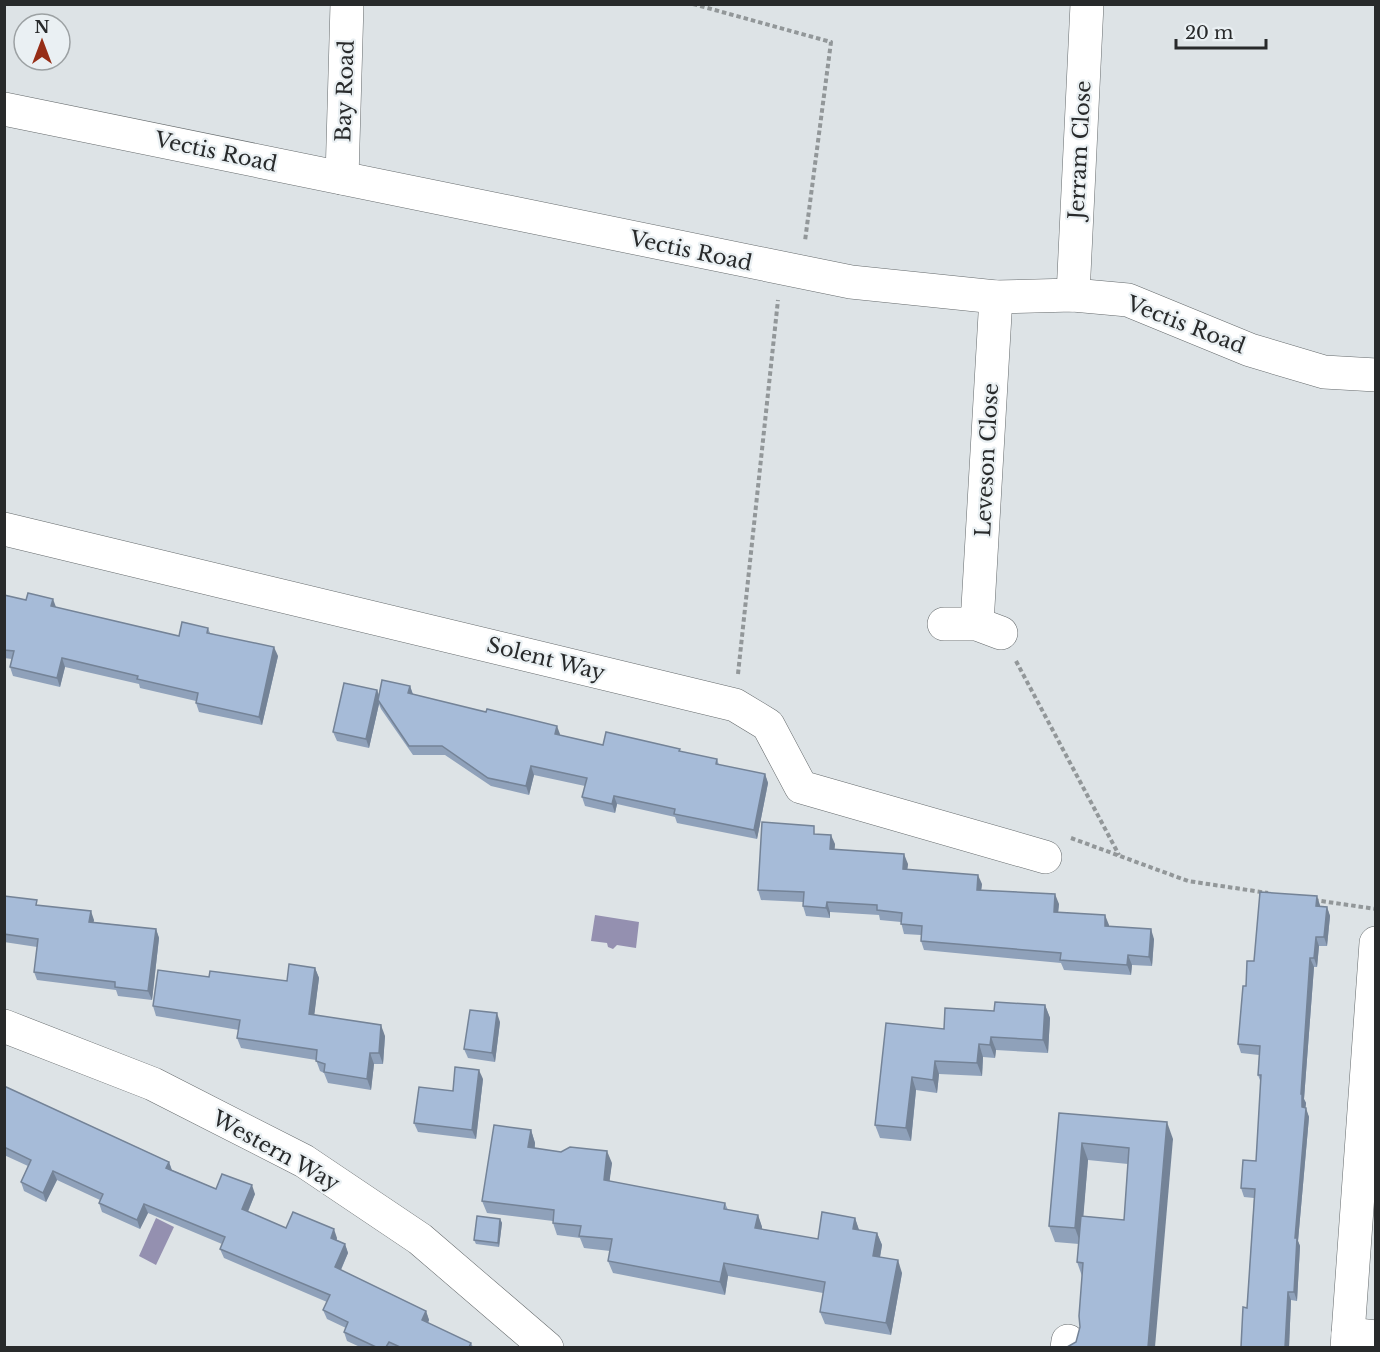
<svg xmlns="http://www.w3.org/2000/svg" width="1380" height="1352" viewBox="0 0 1380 1352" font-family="'Libre Baskerville',serif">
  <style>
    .water { fill: #9490b0 }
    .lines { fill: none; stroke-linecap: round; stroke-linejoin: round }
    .minor-casing { stroke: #656a6c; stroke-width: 34 }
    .path { stroke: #929799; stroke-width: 4; stroke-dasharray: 4.5 3; stroke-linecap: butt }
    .minor { stroke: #fff; stroke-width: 33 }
    .wall { fill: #8fa1ba; fill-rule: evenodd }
    .shaded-wall { fill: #748397 }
    .building { fill: #a6bbd8; stroke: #748397; stroke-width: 1.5 }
    .labels { text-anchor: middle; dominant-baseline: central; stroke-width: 4.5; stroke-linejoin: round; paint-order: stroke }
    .street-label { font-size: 21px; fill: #282a2b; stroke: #eaf0f3 }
  </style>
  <rect width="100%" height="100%" fill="#dde3e6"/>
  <g class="water">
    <path d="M595 915 639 922 636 948 617 945 613 949 608 947 607 943 591 941Z"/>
    <path d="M156 1218 174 1227 156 1265 139 1256Z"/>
  </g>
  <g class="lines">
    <defs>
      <g id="minor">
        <path d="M4 109 851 282 996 297 1073 295 1128 300 1250 350 1324 372 1376 375"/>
        <path d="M342 178 347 4"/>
        <path d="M1073 295 1087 4"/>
        <path d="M4 529 735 705 768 725 801 787 1045 857"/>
        <path d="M944 624H977L1001 633"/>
        <path d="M977 624 996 297"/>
        <path d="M4 1026 153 1084 304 1161 420 1239 547 1348"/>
        <path d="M1348 1334 1376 1337"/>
        <path d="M1067 1348 1068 1341"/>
        <path d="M1347 1348 1376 943"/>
      </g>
    </defs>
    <use href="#minor" class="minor-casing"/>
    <g class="path">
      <path d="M693 4 831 42 805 241"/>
      <path d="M1016 661 1119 855"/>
      <path d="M738 674 778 300"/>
      <path d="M1071 838 1188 881 1268 893"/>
      <path d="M1314 900 1376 909"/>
    </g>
    <use href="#minor" class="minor"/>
  </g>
  <g class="wall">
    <path d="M4 595 179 636 208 628 210 633 278 656 262 725 199 712 196 703V701L140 688 139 684 65 667 60 687 13 676 10 667 12 659 4 658Z"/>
    <path d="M410 686 413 694 560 734V735L603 745 681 752 717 759 719 765 765 774 768 783 757 839 677 823 675 817 617 804 615 813 585 806 582 797 585 786 534 775 529 795 491 786 445 755H413L381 709 379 704 369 748 337 741 333 732 377 690 379 695Z"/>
    <path d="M817 834 835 844 834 849 908 864 907 870 982 884 981 890 1059 904 1058 913 1109 925V926L1154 939 1152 966 1132 965 1131 975 1064 970 1061 963 924 950 921 941V935L904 934 901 922 880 920 879 915 830 912V918L806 916 803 906V902L761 900 758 890Z"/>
    <path d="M4 896 94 920 93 922 156 929 159 938 152 1000 118 996 116 990 37 980 34 972 37 947 4 942Z"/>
    <path d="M1320 905V907H1327L1330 916 1327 946H1319L1317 967H1314L1304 1099 1306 1103 1305 1108 1309 1117 1298 1241 1300 1246 1297 1301 1291 1300 1289 1347H1241L1247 1308 1254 1198 1244 1197 1241 1188 1256 1161 1261 1083 1258 1075 1259 1055 1241 1053 1238 1044 1246 986 1254 961Z"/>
    <path d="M315 968 319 978 314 1015 385 1036 383 1064H374L371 1090 328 1083 324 1073 320 1071 316 1060 241 1048 237 1038 239 1030 156 1016 153 1006 209 977 287 981Z"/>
    <path d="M1045 1005 1050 1018 1048 1053 996 1050 995 1058 983 1057 982 1076 939 1074 937 1093 916 1090 911 1141 880 1138 875 1125 944 1029 994 1011Z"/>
    <path d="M500 1022 495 1062 468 1058 464 1049Z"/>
    <path d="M483 1079 476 1139 418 1132 414 1123 453 1091Z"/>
    <path d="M4 1086 169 1162 172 1170 216 1189 255 1194 248 1212 286 1228 337 1238V1240L345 1244 348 1253 341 1270 426 1311 429 1320 428 1323 471 1343 473 1347H360L347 1341 344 1332 346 1328 327 1319 323 1310 327 1302 224 1258 220 1249 222 1244 148 1213 140 1229 102 1212 99 1203 100 1200 57 1180 46 1202 24 1191 21 1182 28 1166 4 1155Z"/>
    <path d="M1059 1113 1173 1139 1076 1342 1080 1327 1082 1276 1077 1262 1079 1244 1055 1242 1049 1226ZM1088 1160 1128 1164 1124 1220 1083 1216Z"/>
    <path d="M531 1130 535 1143V1148L612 1163 609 1181 725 1203 728 1210 758 1215 762 1227V1229L818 1239 855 1218 859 1230 877 1233 882 1245 880 1257 902 1273 891 1335 825 1324 820 1312 823 1293 728 1276 725 1295 613 1273 608 1261 610 1251 584 1248 580 1238 557 1235 553 1223V1221L487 1213 482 1201Z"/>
    <path d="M500 1219 502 1223 499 1247 476 1244 474 1240Z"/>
  </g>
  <g class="shaded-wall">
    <path d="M53 599 56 607 51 606Z"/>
    <path d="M274 647 278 656 262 725 259 717Z"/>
    <path d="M62 658 65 667 60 687 57 678Z"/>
    <path d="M410 686 413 695 408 693Z"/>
    <path d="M377 690 380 699 378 700 379 704 369 748 366 739Z"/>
    <path d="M557 726 560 734 558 743 555 734Z"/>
    <path d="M531 766 534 775 529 795 526 786Z"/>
    <path d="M765 774 768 783 757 839 754 830Z"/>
    <path d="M614 796 617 804 615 813 612 804Z"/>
    <path d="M831 835 835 844 834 858 830 849Z"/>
    <path d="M904 854 908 864 906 879 903 869Z"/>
    <path d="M978 875 982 884 980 900 977 890Z"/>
    <path d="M1055 894 1059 904 1057 922 1054 912Z"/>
    <path d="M1317 896 1320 905V915L1316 906Z"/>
    <path d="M827 902 830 912V918L826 908Z"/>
    <path d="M1327 907 1330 916 1327 946 1324 937Z"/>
    <path d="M91 911 94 920 92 930 89 922Z"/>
    <path d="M1105 915 1109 925 1108 936 1105 926Z"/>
    <path d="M156 929 159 938 152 1000 148 991Z"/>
    <path d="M1151 929 1154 939 1152 966 1149 957Z"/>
    <path d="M1316 937 1319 946 1317 967 1314 958Z"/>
    <path d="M1128 955 1132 965 1131 975 1127 965Z"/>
    <path d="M1310 958 1314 967 1304 1099 1306 1103 1305 1115 1302 1107 1301 1094Z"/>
    <path d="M315 968 319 978 313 1025 309 1014Z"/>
    <path d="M1045 1005 1050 1018 1048 1053 1043 1040Z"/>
    <path d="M497 1013 500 1022 495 1062 492 1053Z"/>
    <path d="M381 1025 385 1036 383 1064 379 1053Z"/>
    <path d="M991 1037 996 1050 995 1058 990 1045Z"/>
    <path d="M979 1044 983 1057 982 1076 977 1063Z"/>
    <path d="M370 1053 374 1064 371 1090 367 1079Z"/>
    <path d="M935 1061 939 1074 937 1093 933 1080Z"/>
    <path d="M479 1070 483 1079 476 1139 472 1130Z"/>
    <path d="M912 1077 916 1090 911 1141 906 1128Z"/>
    <path d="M1306 1108 1309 1117 1298 1241 1300 1246 1297 1301 1294 1292 1295 1238Z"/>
    <path d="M1167 1122 1173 1139 1155 1347H1148Z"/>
    <path d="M531 1130 535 1143 533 1160 528 1147Z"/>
    <path d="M1082 1143 1088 1160 1081 1245 1075 1228Z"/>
    <path d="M607 1151 612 1163 608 1193 604 1180Z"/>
    <path d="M169 1162 172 1171 166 1168Z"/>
    <path d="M53 1171 57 1180 46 1202 43 1193Z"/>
    <path d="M252 1185 255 1194 245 1218 242 1209Z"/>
    <path d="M144 1204 148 1213 140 1229 137 1220Z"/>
    <path d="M758 1215 762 1227 760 1240 755 1228Z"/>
    <path d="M855 1218 859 1230 853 1229Z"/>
    <path d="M500 1219 502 1223 499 1247 498 1243Z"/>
    <path d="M334 1229 337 1238 334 1247 331 1238Z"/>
    <path d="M877 1233 882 1245 878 1269 873 1256Z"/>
    <path d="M345 1244 348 1253 338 1276 335 1267Z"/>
    <path d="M898 1260 902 1273 891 1335 886 1323Z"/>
    <path d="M724 1263 728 1276 725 1295 720 1282Z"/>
    <path d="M1288 1292 1291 1300 1289 1347H1285Z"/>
    <path d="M426 1311 429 1320 425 1329 422 1320Z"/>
  </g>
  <g class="building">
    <path d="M28 593 53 599 51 606 179 636 182 622 208 628 207 633 274 647 259 717 196 703 198 693 137 679 138 676 62 658 57 678 10 667 14 651 4 650V595L26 600Z"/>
    <path d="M382 680 410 686 408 693 486 712 487 709 557 726 555 734 603 745 606 732 680 749 679 751 717 759 716 764 765 774 754 830 674 814 675 809 614 796 612 804 582 797 587 778 531 766 526 786 488 778 442 746H409L378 700Z"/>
    <path d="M344 683 377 690 366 739 333 732Z"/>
    <path d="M762 822 814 826V834L831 835 830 849 904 854 903 869 978 875 977 890 1055 894 1054 912 1105 915V926L1151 929 1149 957 1128 955 1127 965 1060 960 1061 953 921 941 922 926 901 924 902 913 877 910V905L827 902 826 908 803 906 804 892 758 890Z"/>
    <path d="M1260 892 1317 896 1316 906 1327 907 1324 937H1316L1314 958H1310L1301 1094H1302V1107L1306 1108 1295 1238H1297L1294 1292H1288L1285 1347H1241L1243 1307 1247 1308 1255 1189 1241 1188 1243 1160 1256 1161 1261 1075H1258L1260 1046 1238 1044 1243 986H1246L1247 961H1254Z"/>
    <path d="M4 896 37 900 36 905 91 911 89 922 156 929 148 991 115 987V982L34 972 38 939 4 934Z"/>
    <path d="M289 964 315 968 309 1014 381 1025 379 1053H370L367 1079 324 1072 325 1064 316 1061 317 1050 237 1038 240 1020 153 1006 158 970 209 977 210 971 287 981Z"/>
    <path d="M995 1002 1045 1005 1043 1040 991 1037 990 1045 979 1044 977 1063 935 1061 933 1080 912 1077 906 1128 875 1125 886 1023 944 1029 945 1008 994 1011Z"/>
    <path d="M470 1010 497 1013 492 1053 464 1049Z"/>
    <path d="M455 1067 479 1070 472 1130 414 1123 419 1087 453 1091Z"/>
    <path d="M4 1086 169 1162 166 1168 216 1189 222 1174 252 1185 242 1209 286 1228 293 1212 334 1229 331 1238 345 1244 335 1267 426 1311 422 1320 471 1343 469 1347H400L389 1342 386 1347H376L344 1332 348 1322 323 1310 330 1295 220 1249 225 1237 144 1204 137 1220 99 1203 103 1194 53 1171 43 1193 21 1182 31 1160 4 1147Z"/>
    <path d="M1059 1113 1167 1122 1148 1347H1067L1076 1342 1080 1327 1079 1316 1083 1263 1077 1262 1081 1216 1124 1220 1129 1148 1082 1143 1075 1228 1049 1226Z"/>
    <path d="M494 1125 531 1130 528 1147 561 1152 570 1147 607 1151 604 1180 725 1203 724 1209 758 1215 755 1228 818 1239 822 1212 855 1218 853 1229 877 1233 873 1256 898 1260 886 1323 820 1312 825 1282 724 1263 720 1282 608 1261 612 1239 579 1236 581 1226 553 1223 554 1210 482 1201Z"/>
    <path d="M477 1216 500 1219 498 1243 474 1240Z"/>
  </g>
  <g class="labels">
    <g class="street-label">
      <text transform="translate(345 91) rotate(-88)">Bay Road</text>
      <text transform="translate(1080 150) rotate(-87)">Jerram Close</text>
      <text transform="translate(216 152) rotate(12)">Vectis Road</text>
      <text transform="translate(691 251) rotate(12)">Vectis Road</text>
      <text transform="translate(1186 325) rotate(21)">Vectis Road</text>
      <text transform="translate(987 460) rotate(-87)">Leveson Close</text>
      <text transform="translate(546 659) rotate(14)">Solent Way</text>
      <text transform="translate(276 1151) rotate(29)">Western Way</text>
    </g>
  </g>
  <rect width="1380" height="1352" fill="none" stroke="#282a2b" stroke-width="12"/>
  <g transform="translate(42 42)"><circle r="28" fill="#eaf0f3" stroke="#9ca1a3" stroke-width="1.5"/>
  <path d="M0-4.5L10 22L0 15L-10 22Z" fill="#962d16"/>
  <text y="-9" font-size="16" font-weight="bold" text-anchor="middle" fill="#282a2b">N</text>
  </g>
  <path d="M1176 39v9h90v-9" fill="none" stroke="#282a2b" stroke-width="3"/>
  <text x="1185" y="39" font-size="18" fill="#282a2b" stroke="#eaf0f3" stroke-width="4.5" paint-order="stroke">20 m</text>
</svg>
